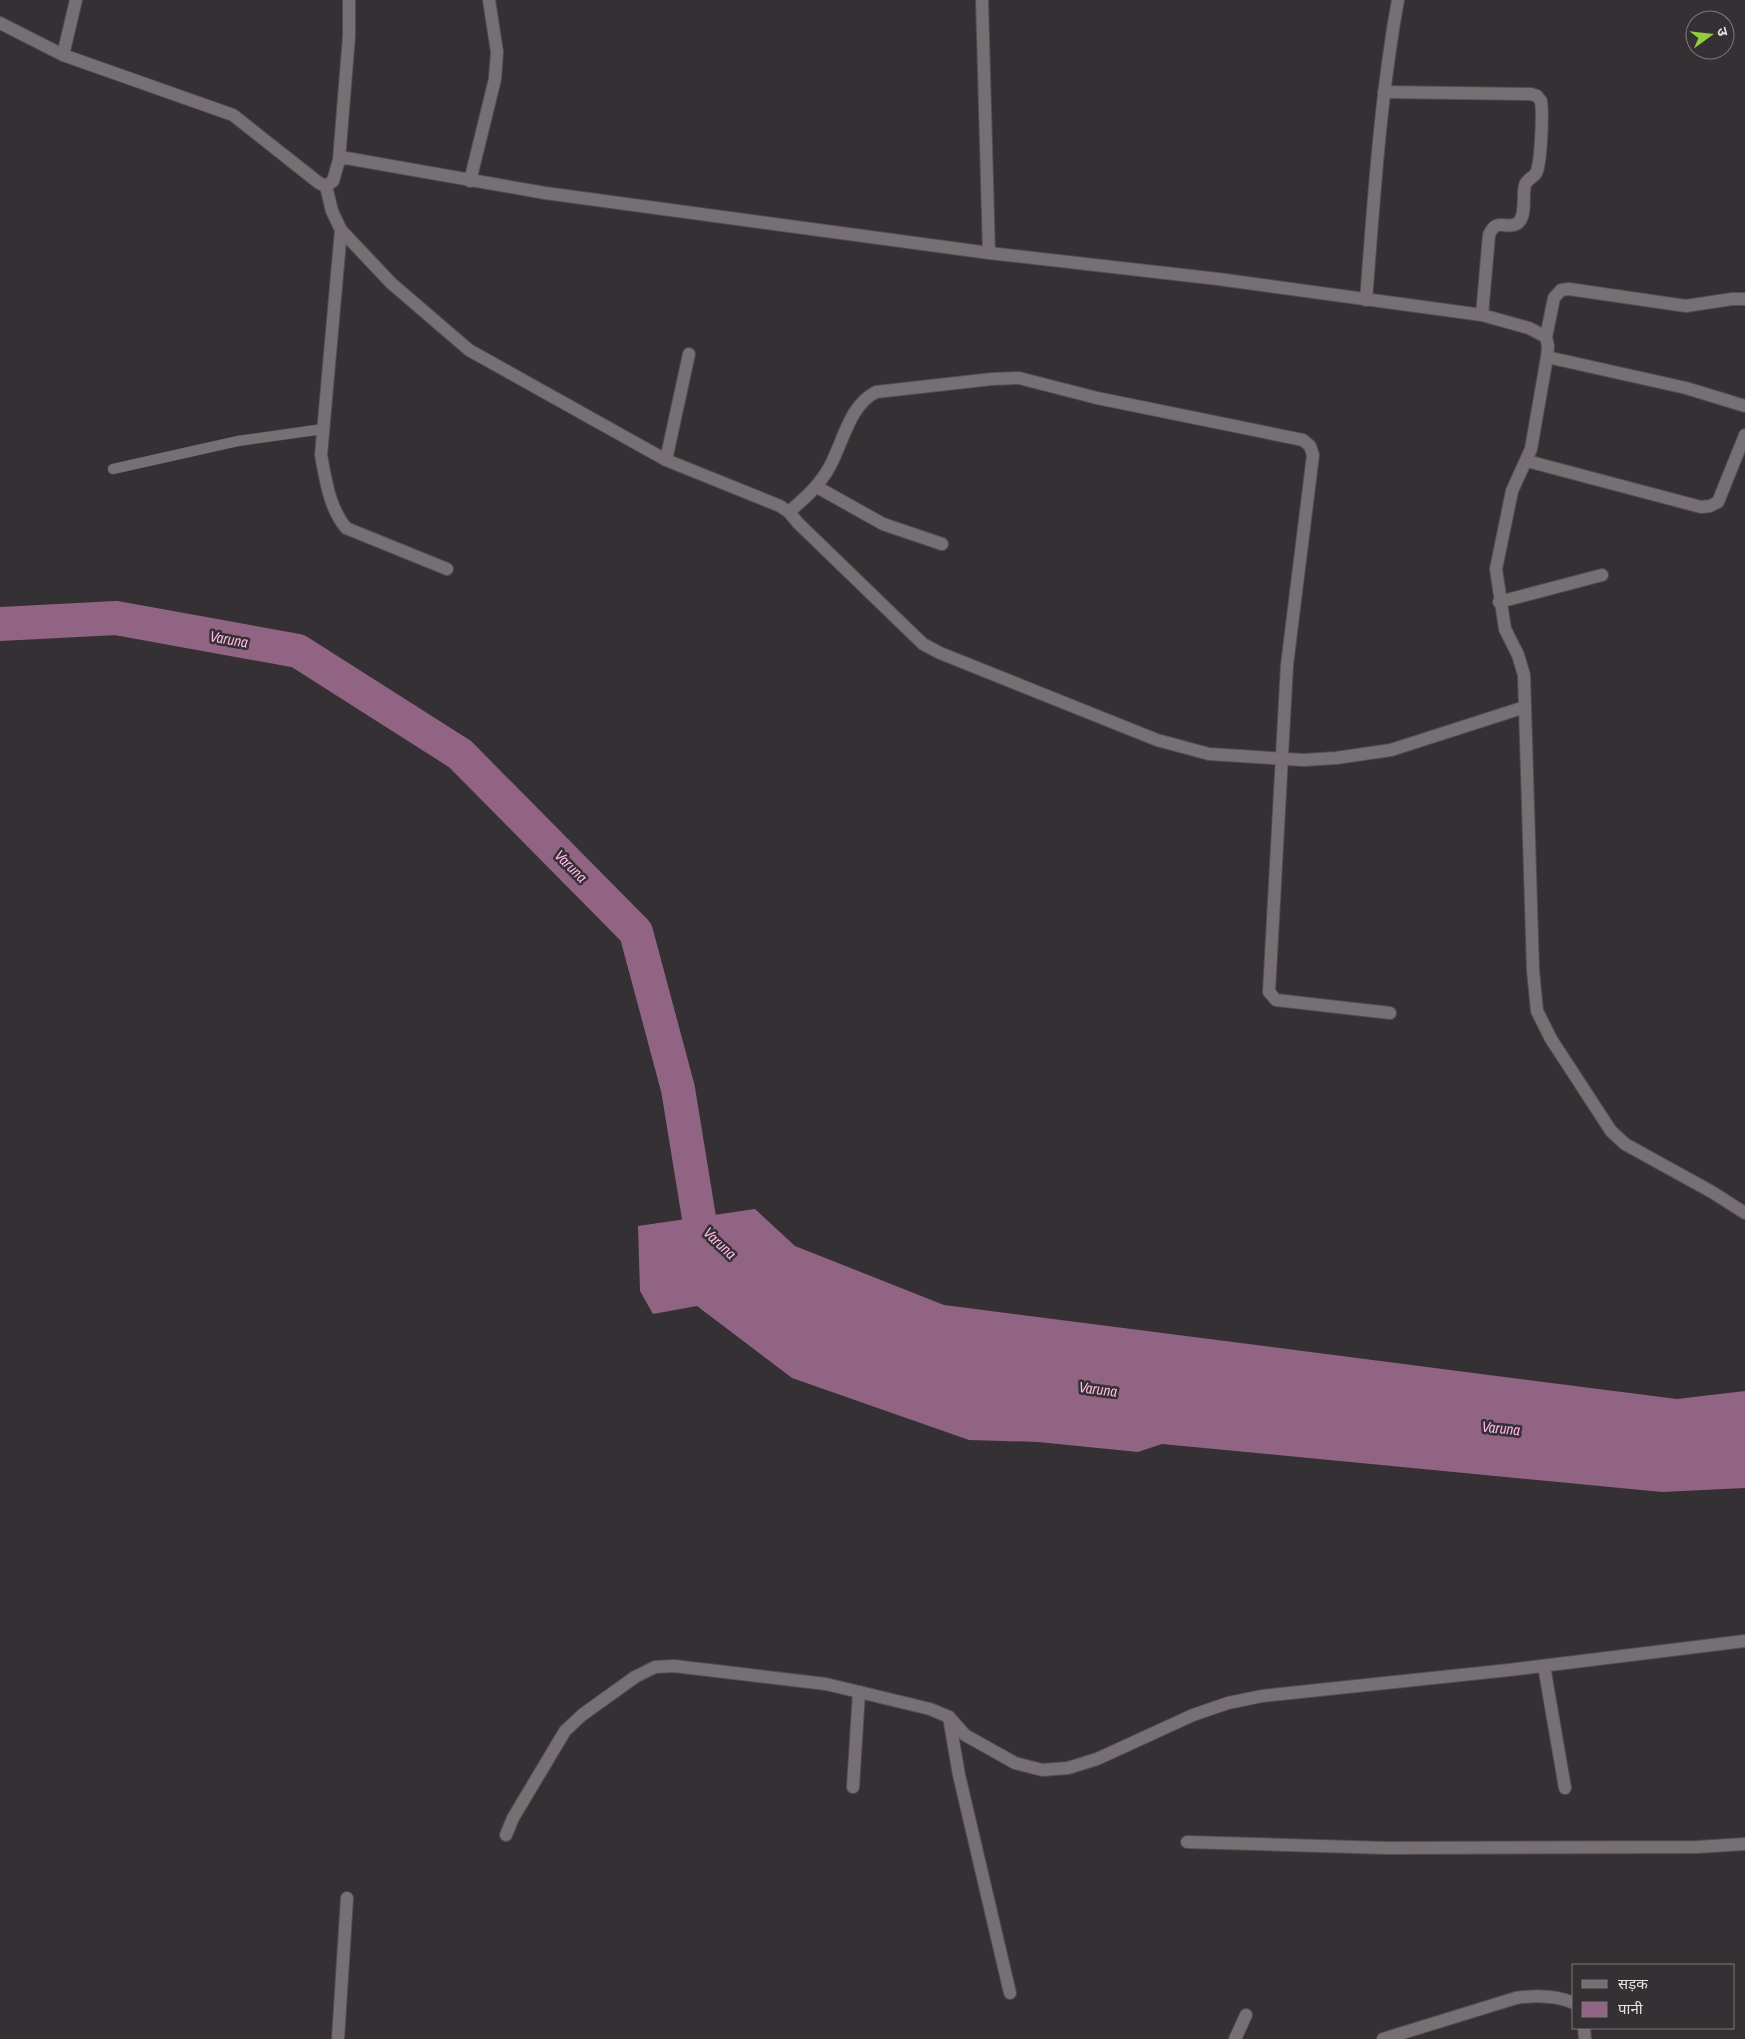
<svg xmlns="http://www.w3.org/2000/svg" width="1745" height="2039" viewBox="0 0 1745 2039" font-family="'Archivo Narrow','Noto Sans Devanagari',sans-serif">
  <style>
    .water { fill: #906482 }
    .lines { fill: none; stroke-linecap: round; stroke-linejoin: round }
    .river { stroke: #906482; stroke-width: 34 }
    .service-casing { stroke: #524d50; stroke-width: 11 }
    .minor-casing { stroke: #524d50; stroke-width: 14 }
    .service { stroke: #767074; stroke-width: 10 }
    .minor { stroke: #767074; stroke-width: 12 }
    .labels { text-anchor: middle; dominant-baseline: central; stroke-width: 5; stroke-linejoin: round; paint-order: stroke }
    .water-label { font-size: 15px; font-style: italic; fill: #feb7e7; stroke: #353033 }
  </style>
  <rect width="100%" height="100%" fill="#353033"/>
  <path class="water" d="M755 1209 795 1246 944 1305 1677 1399 1745 1391V1488L1662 1492 1162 1444 1138 1452 1038 1442 969 1440 792 1378 697 1306 653 1314 640 1291 638 1226Z"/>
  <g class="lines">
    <path class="river" d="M0 624 116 618 298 651 460 754 636 932 678 1089 700 1224 728 1250"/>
    <defs>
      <path id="service" d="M113 469 238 441 323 429"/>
      <g id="minor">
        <path d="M982 0 989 253"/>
        <path d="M0 23 63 55 233 115 319 183 326 186 333 181 339 160 346 158 545 193 989 253 1218 279 1482 315 1529 328 1546 337 1548 346 1547 357 1531 449 1512 491 1496 569 1505 629 1518 655 1524 675 1533 970 1537 1011 1551 1039 1611 1131 1625 1144 1712 1192 1745 1213"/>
        <path d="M63 55 76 0"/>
        <path d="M1384 92 1531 94 1537 96 1541 101C1543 115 1541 158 1537 171 1535 178 1527 178 1525 185 1522 196 1527 215 1518 223 1507 231 1497 216 1489 235L1482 315"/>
        <path d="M339 160 349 36V0"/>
        <path d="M470 181 495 79 497 52 489 0"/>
        <path d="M326 186 332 211 341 230 391 283 469 350 666 460 780 506 789 512 798 523 923 644 940 653 1157 740 1209 754 1303 760 1336 758 1391 750 1525 707"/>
        <path d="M341 230 321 455C326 481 329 507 346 528L447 569"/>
        <path d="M1366 300C1374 199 1380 99 1398 0"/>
        <path d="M1546 337 1554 298 1561 290 1569 289 1686 306 1732 299H1745"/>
        <path d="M1547 357 1686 388 1745 406"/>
        <path d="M666 460 689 354"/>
        <path d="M1527 461 1701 507 1710 506 1718 502 1745 435"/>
        <path d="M817 487 883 524 942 544"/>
        <path d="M789 512C805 498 820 485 830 466 844 440 849 406 876 392L992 379 1019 378 1097 398 1303 440 1310 446 1313 455 1287 665 1269 992 1276 1000 1390 1013"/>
        <path d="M1499 602 1602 575"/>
        <path d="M1544 1666 1565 1788"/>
        <path d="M949 1717 959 1775 1010 1993"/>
        <path d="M853 1787 859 1692"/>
        <path d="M506 1835 513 1818 565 1731 582 1715 635 1677 655 1667 674 1666 826 1684 930 1709 949 1717 965 1735 1015 1763 1042 1770 1068 1768 1097 1759 1193 1715 1228 1703 1262 1696 1509 1670 1745 1641"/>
        <path d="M1187 1842 1387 1848 1697 1847 1745 1844"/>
        <path d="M1584 2028 1585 2039"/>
        <path d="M338 2039 347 1898"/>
        <path d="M1235 2039 1246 2015"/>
        <path d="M1383 2039 1516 1998C1536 1995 1555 1995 1574 2003"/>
      </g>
    </defs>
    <use href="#service" class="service-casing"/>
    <use href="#minor" class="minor-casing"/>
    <use href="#service" class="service"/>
    <use href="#minor" class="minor"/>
  </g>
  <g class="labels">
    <g class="water-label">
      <text transform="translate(229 639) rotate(10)">Varuna</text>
      <text transform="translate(571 866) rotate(45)">Varuna</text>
      <text transform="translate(720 1243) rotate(43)">Varuna</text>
      <text transform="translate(1098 1389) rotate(7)">Varuna</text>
      <text transform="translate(1501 1428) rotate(6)">Varuna</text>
    </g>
  </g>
  <rect x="1572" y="1964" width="162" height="65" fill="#353033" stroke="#7d787b"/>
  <rect x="1582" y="1980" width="25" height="8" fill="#767074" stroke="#7d787b"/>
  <text x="1618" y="1989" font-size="15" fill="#e8e4e6">सड़क</text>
  <rect x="1582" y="2002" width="25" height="15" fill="#906482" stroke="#7d787b"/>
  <text x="1618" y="2014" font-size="15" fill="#e8e4e6">पानी</text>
  <g transform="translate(1710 35) rotate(75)"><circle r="24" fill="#353033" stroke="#7d787b"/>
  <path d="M0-4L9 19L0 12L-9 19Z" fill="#93cc3d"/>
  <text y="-8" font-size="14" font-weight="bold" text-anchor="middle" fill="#e8e4e6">उ</text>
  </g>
</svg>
